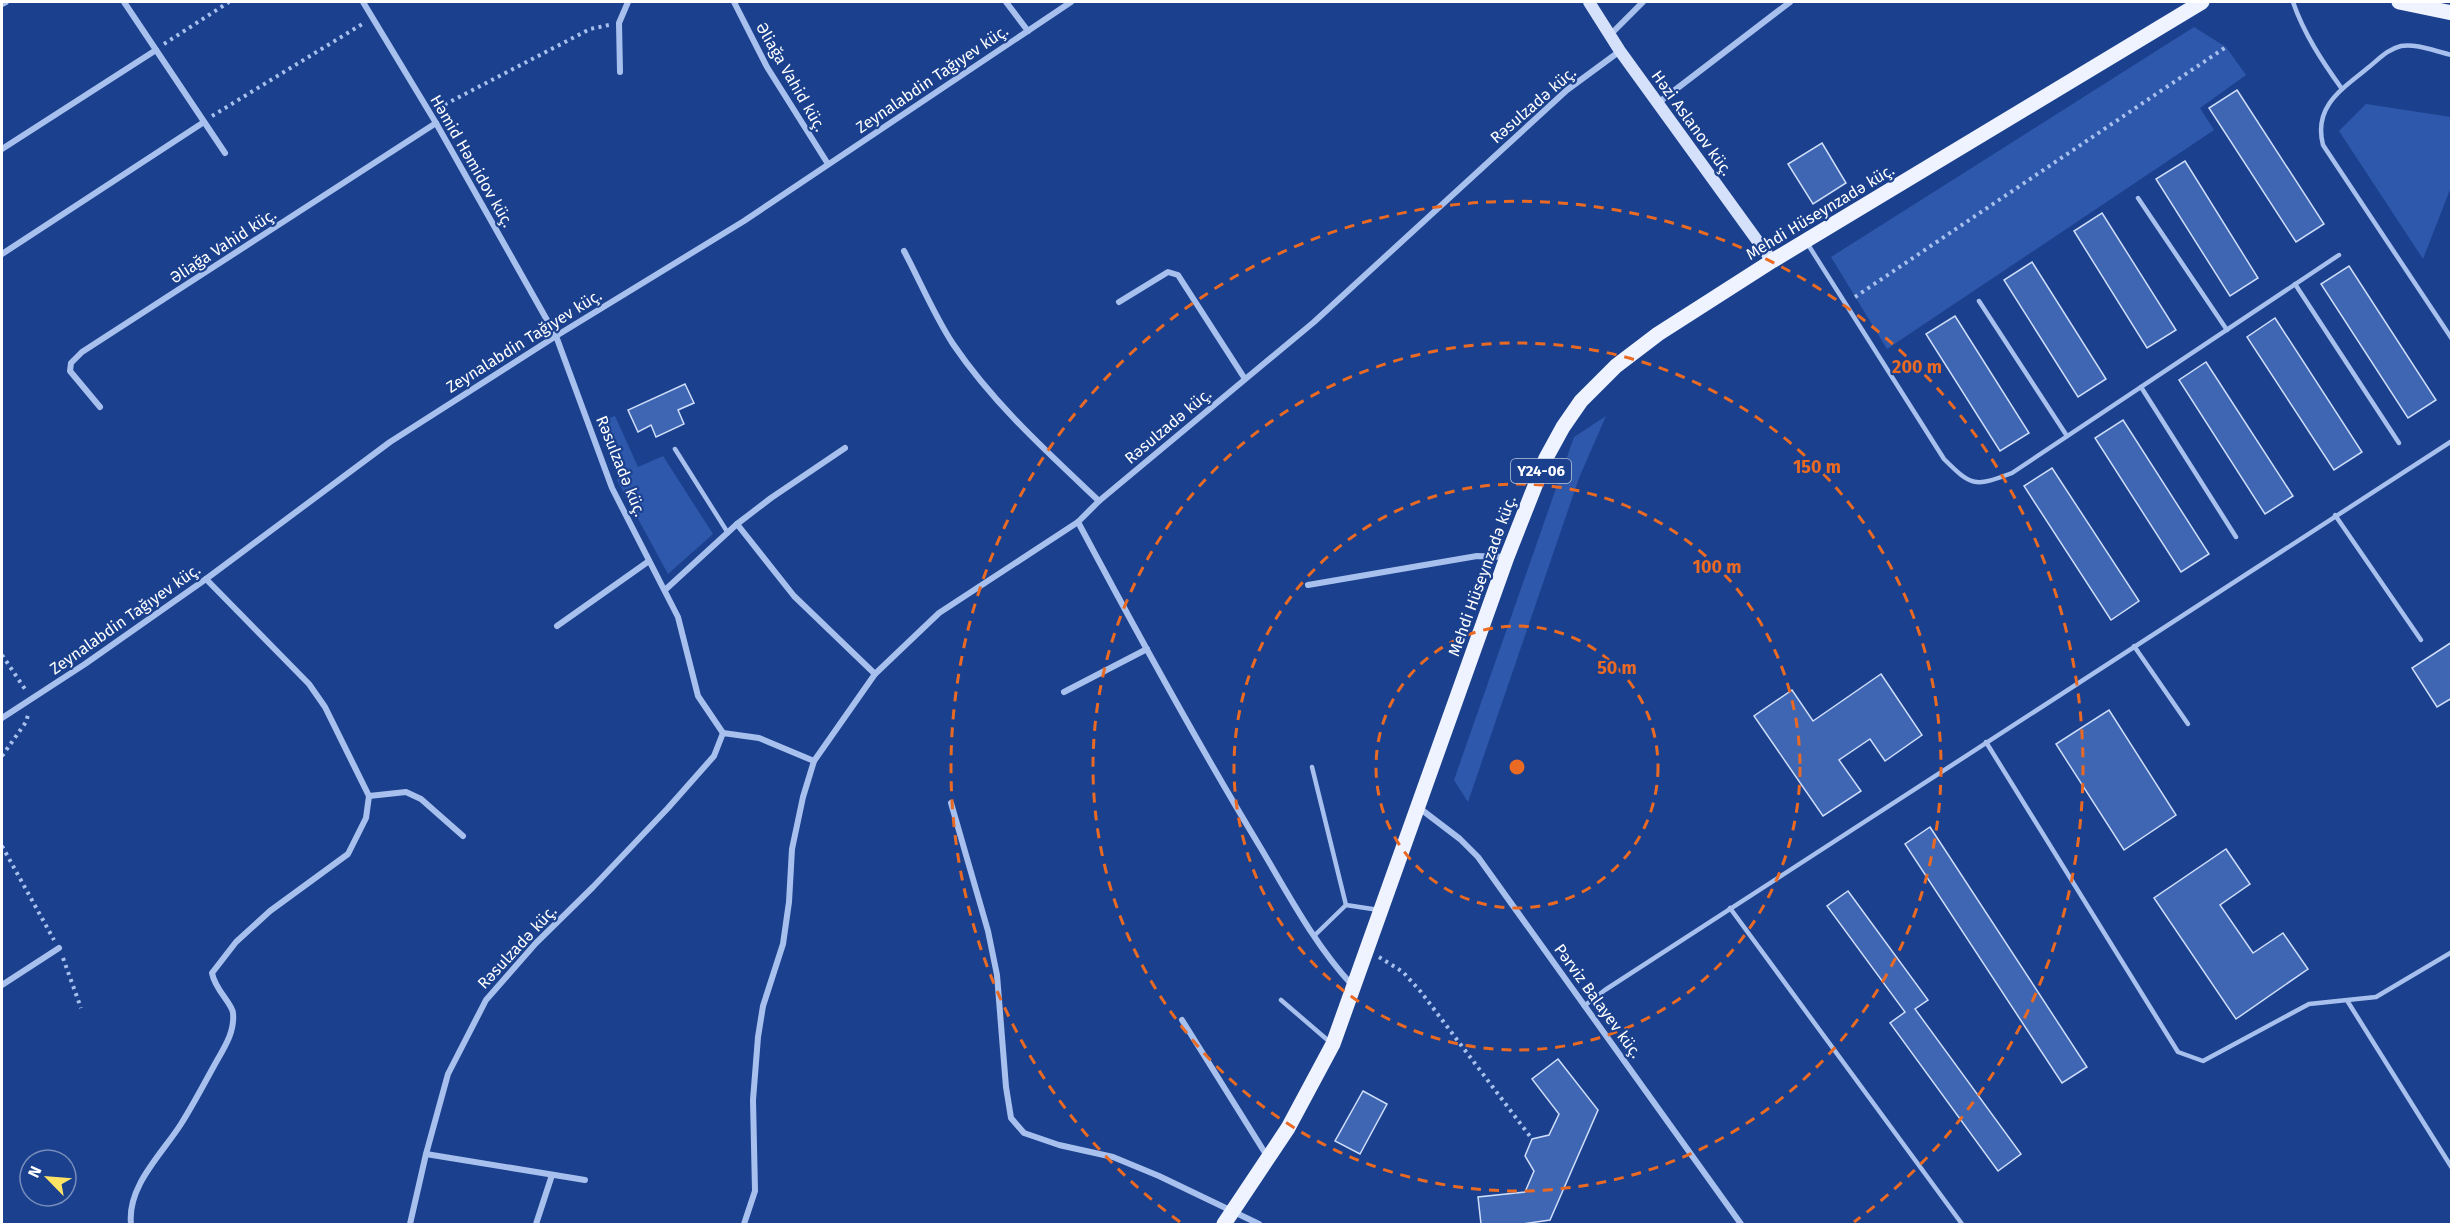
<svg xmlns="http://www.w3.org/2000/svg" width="2453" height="1226" viewBox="0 0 2453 1226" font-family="'Fira Sans',sans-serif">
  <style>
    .green { fill: #2e58ab }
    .building { fill: #3f66b3; stroke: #ceddfa; stroke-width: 1.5 }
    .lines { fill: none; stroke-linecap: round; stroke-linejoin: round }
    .path { stroke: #a8c0ed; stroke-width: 4; stroke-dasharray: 3 4.5; stroke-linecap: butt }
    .service { stroke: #a8c0ed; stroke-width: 4.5 }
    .minor { stroke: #a8c0ed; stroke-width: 6 }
    .secondary { stroke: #d5e0fa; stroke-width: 12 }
    .primary { stroke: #eef3ff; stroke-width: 15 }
    .ring { fill: none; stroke: #ea6a24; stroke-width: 3; stroke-dasharray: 10 8 }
    .labels { text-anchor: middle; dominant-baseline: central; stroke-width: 4.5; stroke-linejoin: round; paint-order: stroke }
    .shield { fill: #1b408d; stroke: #bbc6dd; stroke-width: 1.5 }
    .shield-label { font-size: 15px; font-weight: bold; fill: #fff }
    .street-label { font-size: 16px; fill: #fff; stroke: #1b408d }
    .centre { fill: #ea6a24; stroke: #1b408d; stroke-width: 3 }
    .ring-label { font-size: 18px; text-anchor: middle; font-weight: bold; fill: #ea6a24; stroke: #1b408d; stroke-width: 4.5; stroke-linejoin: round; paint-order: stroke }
  </style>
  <rect width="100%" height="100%" fill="#1b408d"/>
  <g class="green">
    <path d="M2194 27 2226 47 2246 75 2200 108 2214 130 1887 349 1831 257Z"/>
    <path d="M2366 104 2451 117V187L2423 259 2339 131Z"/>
    <path d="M615 416 638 467 663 456 713 534 668 574 617 480 624 469 603 420Z"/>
    <path d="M1606 416 1579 478 1468 802 1454 780 1574 437Z"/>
  </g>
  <g class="building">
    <path d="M2237 90 2324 224 2296 242 2209 108Z"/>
    <path d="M1822 143 1846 183 1813 204 1788 164Z"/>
    <path d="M2185 161 2258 278 2230 296 2156 179Z"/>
    <path d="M2102 213 2176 330 2147 348 2074 231Z"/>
    <path d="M2032 262 2106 379 2078 397 2004 280Z"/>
    <path d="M2349 266 2436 400 2408 418 2321 284Z"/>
    <path d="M1955 316 2029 433 2000 451 1926 334Z"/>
    <path d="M2275 318 2362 452 2334 470 2247 337Z"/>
    <path d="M2206 362 2293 496 2265 514 2179 380Z"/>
    <path d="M685 384 694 403 678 410 684 424 656 437 651 425 638 432 628 410Z"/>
    <path d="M2123 420 2209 554 2181 572 2095 438Z"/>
    <path d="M2052 468 2139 601 2111 620 2024 486Z"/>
    <path d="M2452 642V698L2437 707 2412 668Z"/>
    <path d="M1881 674 1922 735 1885 761 1870 739 1839 760 1861 791 1823 816 1754 716 1792 690 1813 721Z"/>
    <path d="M2109 710 2176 815 2124 850 2056 744Z"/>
    <path d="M1930 827 2087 1067 2062 1083 1905 844Z"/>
    <path d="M2226 849 2250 884 2220 905 2253 953 2283 933 2308 969 2236 1019 2154 898Z"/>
    <path d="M1848 891 1928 1000 1915 1009 2021 1154 1998 1171 1890 1023 1905 1012 1827 906Z"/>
    <path d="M1558 1059 1598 1110 1550 1220 1522 1224H1481L1478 1197 1525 1192 1534 1171 1525 1156 1532 1139 1549 1135 1559 1114 1532 1079Z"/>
    <path d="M1363 1091 1387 1104 1360 1154 1335 1141Z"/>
  </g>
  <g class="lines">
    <g class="path">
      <path d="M164 44 229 2"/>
      <path d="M438 108 590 29 609 25"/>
      <path d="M212 116 364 23"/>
      <path d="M1855 297 2226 47"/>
      <path d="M2 655 25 689"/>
      <path d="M2 756 26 722 28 715"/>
      <path d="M2 846 54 940"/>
      <path d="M1379 957 1403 972 1421 992 1532 1139"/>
      <path d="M63 958 81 1008"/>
    </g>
    <g class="service">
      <path d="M2293 2C2304 34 2322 61 2342 89"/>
      <path d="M2452 55C2437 52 2416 43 2401 46 2388 49 2379 59 2369 67 2342 89 2313 106 2323 145L2452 339"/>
      <path d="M2138 198 2227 330"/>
      <path d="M1807 243 1944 459C1972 487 1975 487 2012 473L2339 255"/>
      <path d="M2295 284 2399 443"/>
      <path d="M1979 301 2067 436"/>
      <path d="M2141 387 2236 537"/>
      <path d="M675 449 728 533"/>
      <path d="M2335 515 2421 640"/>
      <path d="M2134 646 2188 724"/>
      <path d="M1986 742 2178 1052 2203 1061 2309 1004 2376 997 2452 952"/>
      <path d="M1312 767 1346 905"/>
      <path d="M1730 908 1962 1224"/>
      <path d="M1315 935 1346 905 1379 910"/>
      <path d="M1281 1000 1331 1043"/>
      <path d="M2348 1002 2452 1168"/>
      <path d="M1584 1006 1605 990 2452 441"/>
    </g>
    <g class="minor">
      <path d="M124 2 225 153"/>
      <path d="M363 2 436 123 556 336 612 488 678 617 698 696 723 733"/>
      <path d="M734 2 767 67 828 164"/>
      <path d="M1006 2 1028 31"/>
      <path d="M2 4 6 2"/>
      <path d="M1610 35 1643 2"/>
      <path d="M620 72 619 23 628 2"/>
      <path d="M1658 103 1790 2"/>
      <path d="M2 149 156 50"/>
      <path d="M904 251C920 281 934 315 953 344 993 403 1047 452 1099 501"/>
      <path d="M2 254 204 122"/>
      <path d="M1119 302 1168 272 1178 275 1245 379"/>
      <path d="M100 407 70 371 71 363 82 352 436 123"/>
      <path d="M1078 522C1136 631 1195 739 1259 845 1287 892 1314 944 1352 985"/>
      <path d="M737 524 794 596 875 674"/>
      <path d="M1308 585 1477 556 1506 557"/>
      <path d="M665 590 737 524 771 498 845 448"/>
      <path d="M557 626 649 561"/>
      <path d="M1064 692 1147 649"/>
      <path d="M2 718 85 664 206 579 390 442 556 336 744 221 1071 2"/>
      <path d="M369 796 406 792 421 799 463 836"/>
      <path d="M951 803 988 931 997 975 1006 1087 1011 1118 1024 1133 1059 1145 1113 1157 1159 1176 1259 1224"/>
      <path d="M1418 807 1460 839 1478 857 1741 1224"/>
      <path d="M2 985 59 948"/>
      <path d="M1182 1020 1267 1156"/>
      <path d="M426 1154 585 1180"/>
      <path d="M131 1224C127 1186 162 1154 181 1124 193 1105 204 1084 215 1064 224 1048 235 1032 233 1013 232 1003 215 990 212 973L236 942 270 911 348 854 366 818 369 796 325 707 309 684 206 579"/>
      <path d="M410 1224 426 1154 448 1074 486 1000 536 943 593 887 668 808 714 756 723 733 759 738 814 761 875 674 939 613 1078 522 1099 501 1314 322 1567 90 1620 51"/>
      <path d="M536 1224 552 1175"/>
      <path d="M744 1224 755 1191 753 1100 758 1037 763 1006 783 944 789 902 792 849 803 797 814 761"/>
    </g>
    <path class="secondary" d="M1589 2 1620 51 1772 261"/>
    <g class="primary">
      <path d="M2399 2 2452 13"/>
      <path d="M1224 1224 1288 1128 1333 1044 1507 557 1546 458 1563 427 1581 401 1616 366 1658 334 1772 261 2202 2"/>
    </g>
  </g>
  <g class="ring">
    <circle cx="1517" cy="767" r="141"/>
    <circle cx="1517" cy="767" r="283"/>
    <circle cx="1517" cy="767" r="424"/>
    <path d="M1180 1222A566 566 0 1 1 1854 1222"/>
  </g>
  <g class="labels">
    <rect class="shield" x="1511" y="459" width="60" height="24" rx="4.5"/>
    <g class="shield-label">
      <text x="1541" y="471">Y24-06</text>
    </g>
    <g class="street-label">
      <text transform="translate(791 77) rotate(60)">Əliağa Vahid küç.</text>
      <text transform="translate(932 79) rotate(-34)">Zeynalabdin Tağıyev küç.</text>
      <text transform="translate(1533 105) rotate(-41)">Rəsulzadə küç.</text>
      <text transform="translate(1692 123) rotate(54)">Həzi Aslanov küç.</text>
      <text transform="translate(472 161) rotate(60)">Həmid Həmidov küç.</text>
      <text transform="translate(1820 212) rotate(-31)">Mehdi Hüseynzadə küç.</text>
      <text transform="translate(223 246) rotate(-33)">Əliağa Vahid küç.</text>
      <text transform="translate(524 341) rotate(-32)">Zeynalabdin Tağıyev küç.</text>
      <text transform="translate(1168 426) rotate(-40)">Rəsulzadə küç.</text>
      <text transform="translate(621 466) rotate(68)">Rəsulzadə küç.</text>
      <text transform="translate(1482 576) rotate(-70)">Mehdi Hüseynzadə küç.</text>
      <text transform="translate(125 619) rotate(-35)">Zeynalabdin Tağıyev küç.</text>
      <text transform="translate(517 947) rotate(-47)">Rəsulzadə küç.</text>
      <text transform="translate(1598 1001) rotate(54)">Pərviz Balayev küç.</text>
    </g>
  </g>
  <circle cx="1517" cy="767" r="9" class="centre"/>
  <g class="ring-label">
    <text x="1917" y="373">200 m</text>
    <text x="1817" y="473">150 m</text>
    <text x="1717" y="573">100 m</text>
    <text x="1617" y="674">50 m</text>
  </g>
  <rect width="2453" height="1226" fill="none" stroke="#ffffff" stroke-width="6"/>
  <g transform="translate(48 1178) rotate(295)"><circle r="28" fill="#1b408d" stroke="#768cbb" stroke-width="1.5"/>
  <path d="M0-4.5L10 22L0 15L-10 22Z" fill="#ffe365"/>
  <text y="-9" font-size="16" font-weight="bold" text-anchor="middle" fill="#ffffff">N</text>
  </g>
</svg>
